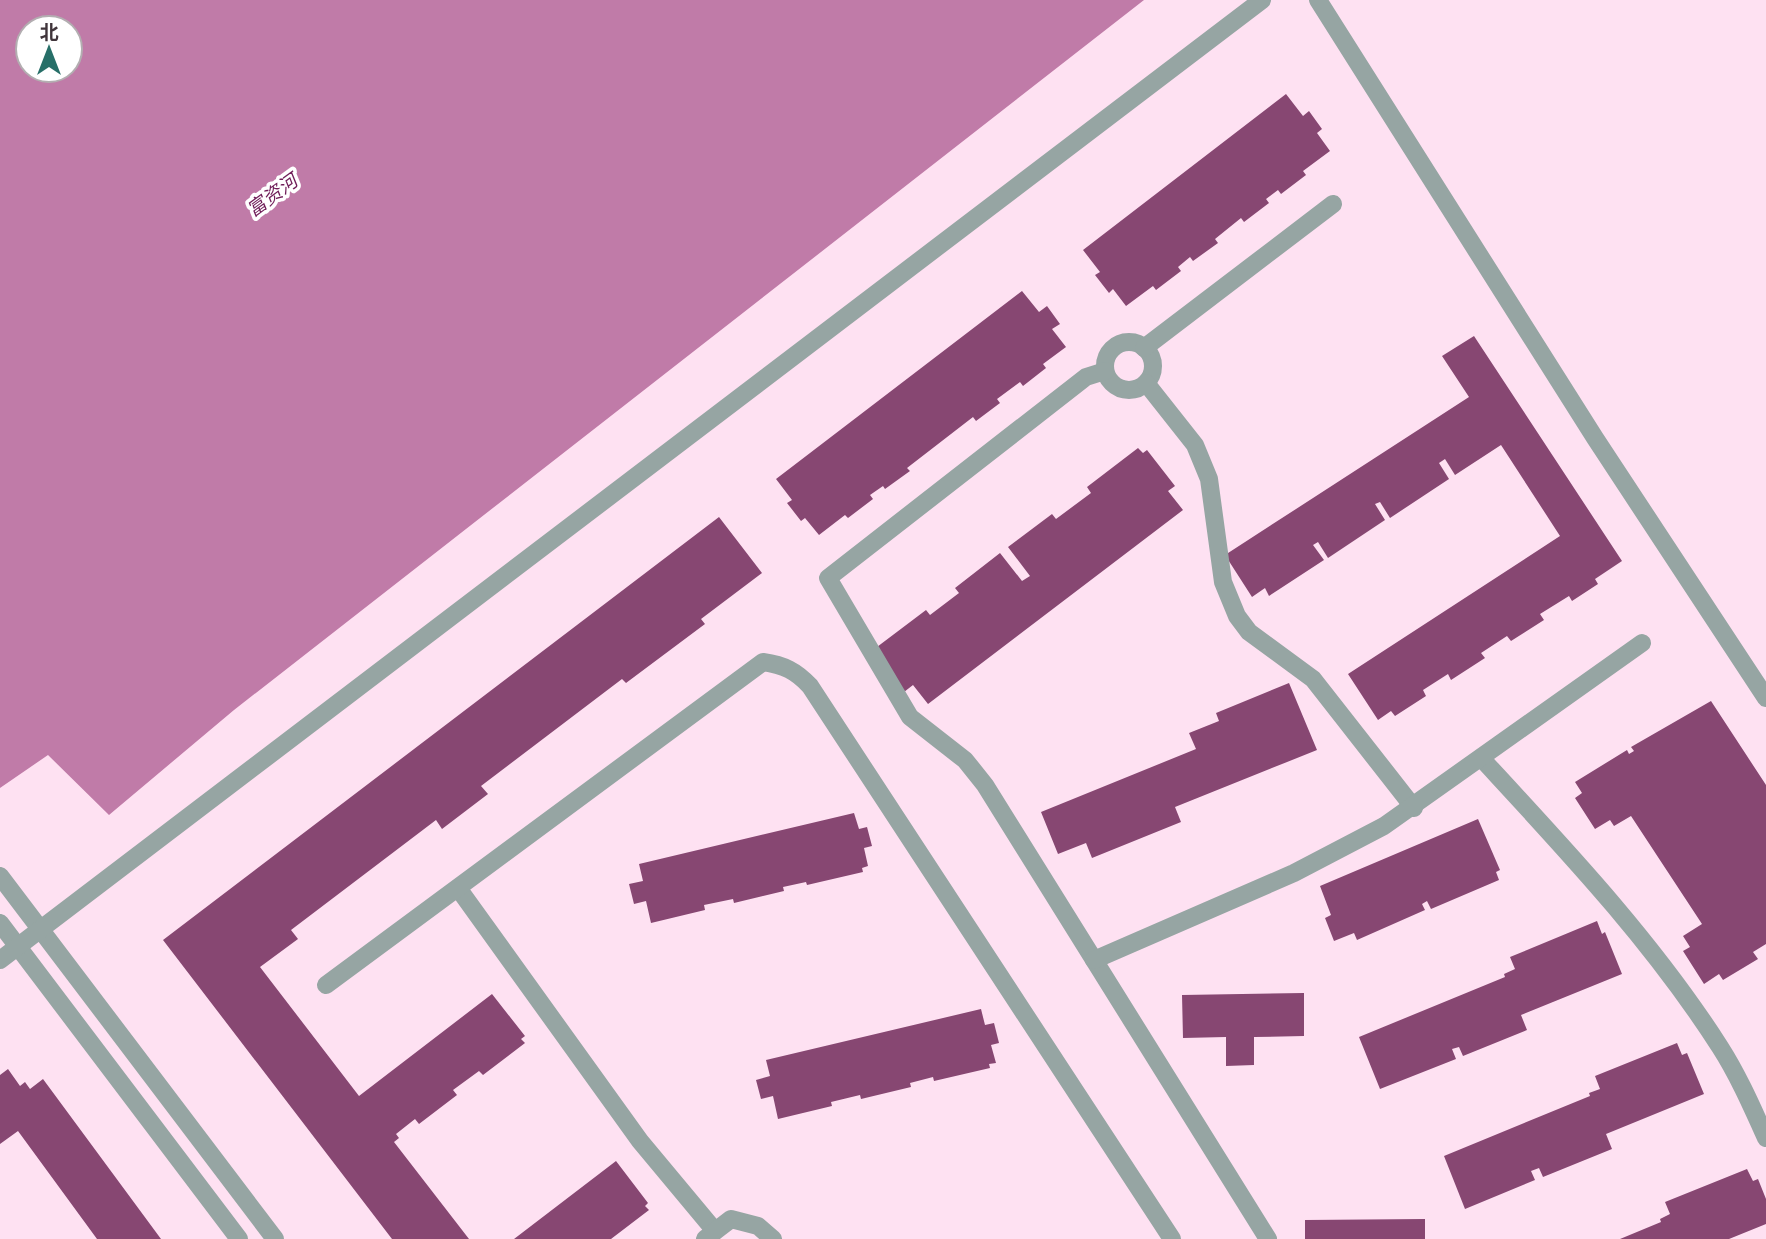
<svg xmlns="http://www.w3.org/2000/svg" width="1766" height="1239" viewBox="0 0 1766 1239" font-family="'Asap Condensed','Noto Sans SC',sans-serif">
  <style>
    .water { fill: #c07ba8; fill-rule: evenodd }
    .building { fill: #874772 }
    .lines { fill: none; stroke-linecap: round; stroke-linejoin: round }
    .service { stroke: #96a5a3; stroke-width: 18 }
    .tertiary { stroke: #96a5a3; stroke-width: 18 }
    .labels { text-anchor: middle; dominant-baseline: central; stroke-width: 7; stroke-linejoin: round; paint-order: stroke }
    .water-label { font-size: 19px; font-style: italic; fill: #6f1c58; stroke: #fff }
  </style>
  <rect width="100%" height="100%" fill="#fee1f2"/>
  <path class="water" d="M0 0H1144L234 710 109 815 48 755 0 788ZM28 28H70V70H28Z"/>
  <g class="building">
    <path d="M1286 94 1303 116 1309 111 1322 129 1317 133 1330 151 1303 171 1306 175 1281 194 1278 190 1266 199 1269 203 1244 222 1241 218 1215 239 1218 243 1193 261 1190 257 1178 267 1181 271 1156 290 1153 286 1126 306 1113 289 1109 293 1095 275 1100 272 1083 250Z"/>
    <path d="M1022 291 1039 312 1047 306 1060 324 1052 329 1066 347 1043 364 1046 368 1023 386 1020 382 997 399 1000 403 976 421 973 417 907 468 910 471 885 489 883 486 870 495 873 499 848 518 845 515 819 535 805 518 801 521 787 503 792 500 776 479Z"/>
    <path d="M1474 336 1622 561 1595 579 1598 584 1572 601 1569 596 1540 614 1544 620 1511 641 1507 636 1481 653 1485 658 1451 680 1448 674 1423 690 1426 696 1395 716 1391 711 1378 720 1348 674 1560 536 1501 445 1455 475 1445 459 1439 463 1449 479 1390 518 1380 502 1375 504 1385 520 1328 558 1318 542 1313 545 1324 560 1269 596 1265 588 1252 597 1225 555 1469 397 1442 356Z"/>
    <path d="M1138 448 1143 453 1147 450 1175 486 1168 491 1183 510 928 704 913 685 904 692 873 650 926 610 930 615 959 593 955 588 1000 553 1022 581 1030 576 1008 547 1052 514 1056 519 1091 493 1087 487Z"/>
    <path d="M719 517 762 573 701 619 705 624 626 683 622 679 481 786 488 794 442 829 436 820 291 930 298 939 260 967 359 1096 492 994 525 1036 521 1039 525 1043 483 1075 479 1071 453 1090 457 1095 419 1124 415 1119 396 1134 399 1138 394 1142 469 1239H392L163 940Z"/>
    <path d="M1289 683 1317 750 1175 807 1181 822 1092 858 1086 843 1058 854 1041 812 1196 749 1189 733 1219 721 1216 713Z"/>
    <path d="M1711 701 1766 785V944L1753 952 1758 959 1723 980 1719 974 1704 984 1683 951 1690 947 1683 936 1702 924 1631 816 1614 826 1610 820 1595 829 1575 798 1582 793 1575 782 1627 750 1629 754 1634 751 1631 747Z"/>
    <path d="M854 813 859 829 867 827 872 846 864 848 868 866 862 868 863 872 807 885 806 882 783 887 784 891 734 903 733 899 704 905 705 910 651 923 646 901 634 904 629 884 643 881 639 864Z"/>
    <path d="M1478 819 1500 870 1496 872 1499 880 1431 909 1427 901 1422 904 1425 910 1357 940 1354 933 1334 941 1325 918 1331 915 1320 886Z"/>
    <path d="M1597 921 1602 934 1605 932 1622 974 1521 1015 1527 1030 1463 1056 1459 1047 1452 1049 1456 1059 1380 1089 1359 1037 1505 977 1504 974 1515 969 1510 957Z"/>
    <path d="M1304 993V1036L1254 1037V1065L1226 1066V1037L1183 1038 1182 995Z"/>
    <path d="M981 1009 985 1025 994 1023 999 1043 991 1045 996 1063 989 1064 990 1068 934 1081 933 1077 910 1083 911 1087 861 1099 860 1095 831 1102 832 1106 778 1119 773 1096 761 1099 756 1080 770 1076 766 1060Z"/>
    <path d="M1677 1043 1682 1055 1687 1053 1704 1094 1606 1134 1612 1149 1543 1177 1539 1168 1531 1171 1535 1180 1465 1209 1444 1156 1590 1096 1589 1093 1600 1089 1595 1076Z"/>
    <path d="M8 1069 20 1086 25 1082 30 1089 43 1079 161 1239H97L18 1131 0 1144V1075Z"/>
    <path d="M616 1161 648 1203 645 1206 649 1210 611 1239H514Z"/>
    <path d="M1747 1169 1753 1181 1758 1179 1766 1199V1224L1729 1239H1620L1661 1222 1660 1219 1670 1214 1665 1202Z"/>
    <path d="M1425 1219V1239H1305V1220Z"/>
  </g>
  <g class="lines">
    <g class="service">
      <circle cx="1129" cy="366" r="24"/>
      <path d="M1144 348 1333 204"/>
      <path d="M1105 371 1086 377 828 578 910 717 965 760 985 785 1268 1239"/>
      <path d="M1146 383 1195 445 1209 479 1223 582 1237 616 1249 632 1313 679 1414 808"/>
      <path d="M1482 759C1566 850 1653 942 1720 1047 1738 1075 1752 1107 1766 1138"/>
      <path d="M458 888 640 1141 715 1231"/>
      <path d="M1094 960 1294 873 1384 826 1642 643"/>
      <path d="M326 985 763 662C784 665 796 671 810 686L1172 1239"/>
      <path d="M705 1239 731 1219 758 1226 773 1239"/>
    </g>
    <g class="tertiary">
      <path d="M1318 0 1595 438 1766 698"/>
      <path d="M0 876 275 1239"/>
      <path d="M0 923 239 1239"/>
      <path d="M0 960 1262 0"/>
    </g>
  </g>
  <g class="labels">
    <g class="water-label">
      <text transform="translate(272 195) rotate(-36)">富资河</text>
    </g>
  </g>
  <g transform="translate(49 49)"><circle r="33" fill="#ffffff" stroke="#b3aeb1" stroke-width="2"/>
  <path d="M0-5L12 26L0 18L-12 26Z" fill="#276f68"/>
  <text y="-10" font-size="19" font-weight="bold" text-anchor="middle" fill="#40353b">北</text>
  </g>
</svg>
